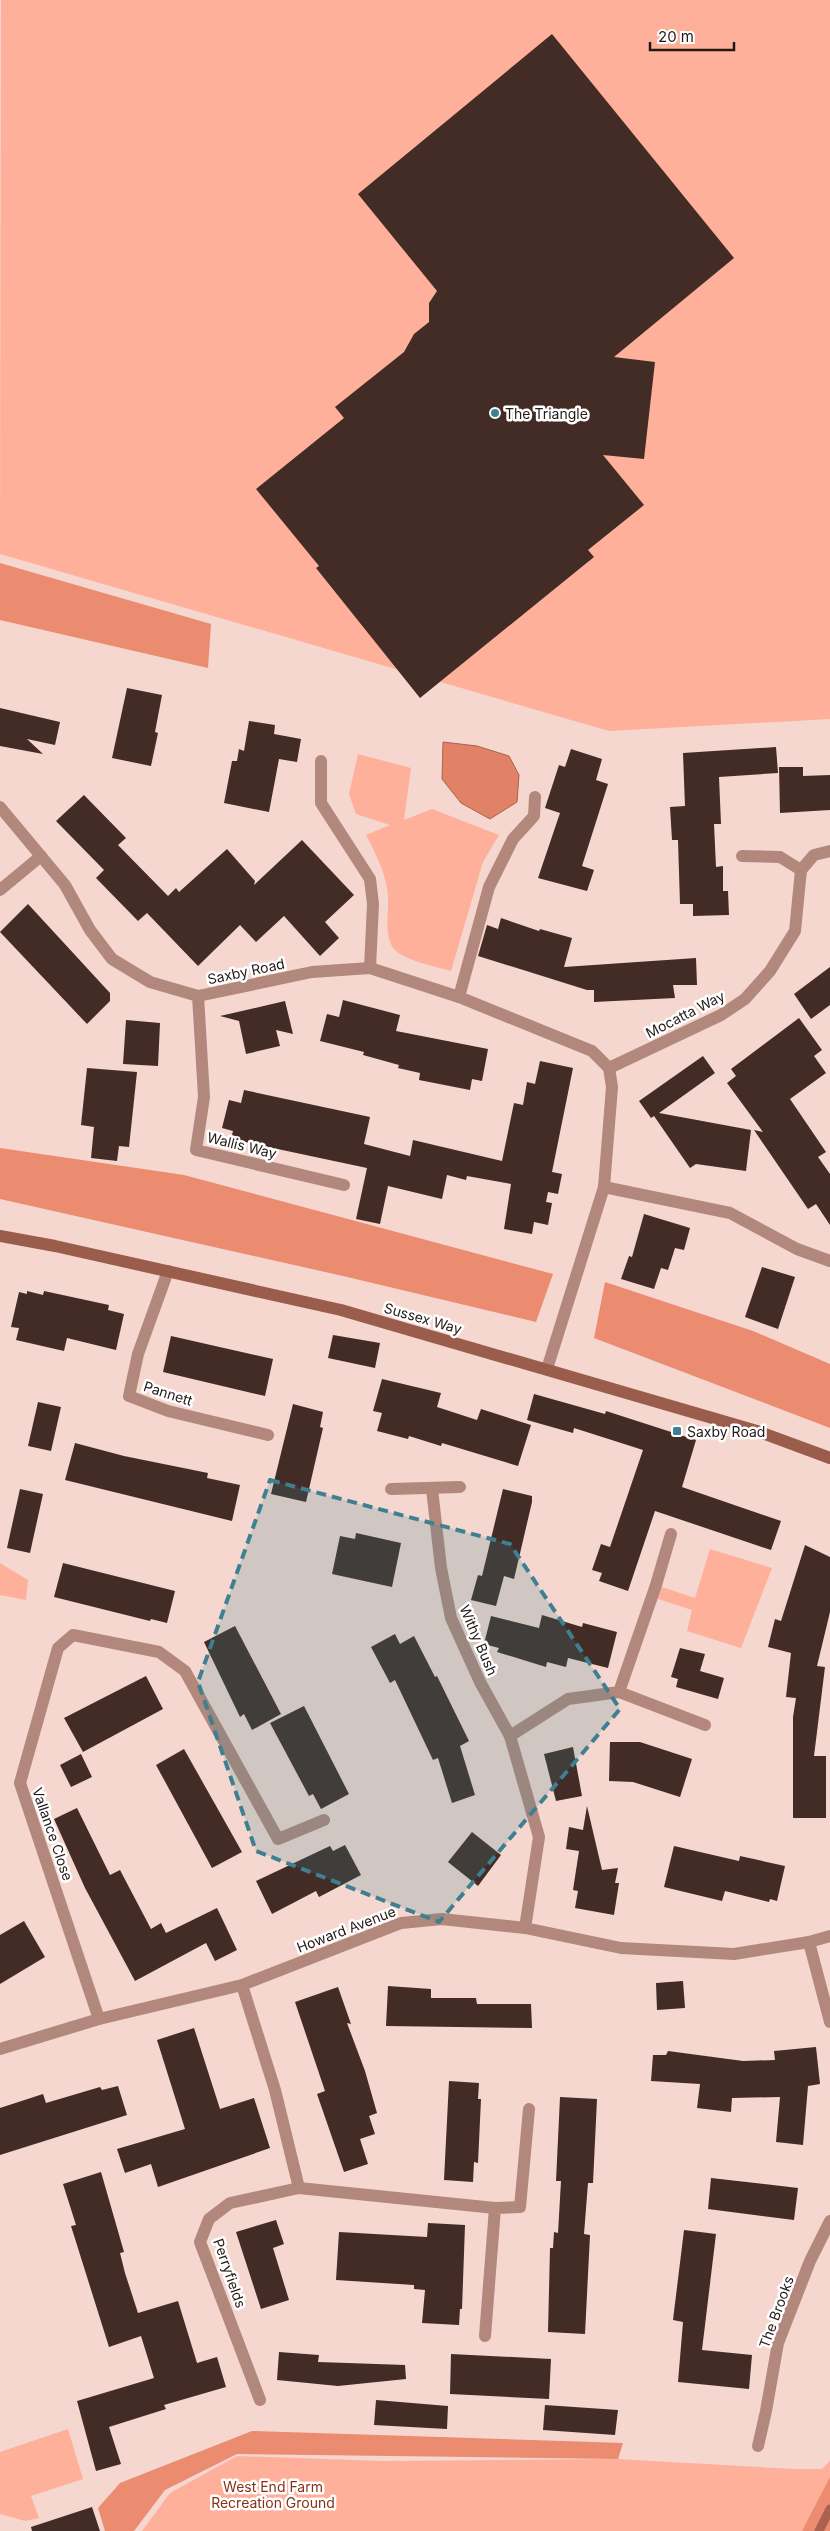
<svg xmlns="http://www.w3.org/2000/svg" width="830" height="2531" viewBox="0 0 830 2531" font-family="Inter,sans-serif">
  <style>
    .green { fill: #feb09b }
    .forest { fill: #eb8b70 }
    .water { fill: #e18267; stroke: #a8624f }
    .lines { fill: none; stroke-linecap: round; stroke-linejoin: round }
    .stream { stroke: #a8624f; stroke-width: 9 }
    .building { fill: #422c25 }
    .street { stroke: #b3887c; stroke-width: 12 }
    .secondary { stroke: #9a5d4c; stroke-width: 12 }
    .marked { fill: #3e8091; fill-opacity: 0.2; stroke: #3e8091; stroke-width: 4; stroke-dasharray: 10 6; stroke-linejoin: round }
    .poi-dot { fill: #3e8091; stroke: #fff; stroke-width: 2 }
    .labels { text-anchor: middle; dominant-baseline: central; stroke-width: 5; stroke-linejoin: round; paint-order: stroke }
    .poi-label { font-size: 14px; fill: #231916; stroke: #fff; text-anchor: start }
    .street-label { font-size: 14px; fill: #231916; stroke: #fff }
    .park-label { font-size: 14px; fill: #873119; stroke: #fff }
  </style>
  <rect width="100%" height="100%" fill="#f5d7cf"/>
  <g class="green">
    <path d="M1 0H830V719L609 731 0 554Z"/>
    <path d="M358 754 411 768 404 820 432 809 499 835 483 862 451 971C437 967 403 960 394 949 382 935 391 905 387 888 384 870 375 852 366 835L390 825 356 814 349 794Z"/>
    <path d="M710 1549 772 1568 741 1648 687 1631 692 1610 652 1597 656 1585 695 1598Z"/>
    <path d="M0 1563 28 1580 26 1600 0 1595Z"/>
    <path d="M68 2429 83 2479 31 2496 39 2518 25 2521 0 2514V2452Z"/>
    <path d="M237 2456 384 2461 618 2459 794 2469H822L830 2461V2531H142L170 2493Z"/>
  </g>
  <g class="forest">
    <path d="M0 563 211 624 208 668 0 620Z"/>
    <path d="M0 1148 184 1175 553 1274 536 1322 343 1276 0 1199Z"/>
    <path d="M605 1282 753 1331 830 1364V1428L594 1338Z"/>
    <path d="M252 2431 623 2443 618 2459 237 2454 165 2490 134 2531H105L98 2508 120 2483Z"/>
    <path d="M830 2477V2531H802Z"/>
  </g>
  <path class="water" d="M443 742 477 746 509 756 519 775 517 802 490 819 461 803 442 779Z"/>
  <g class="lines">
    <path class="stream" d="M819 2531 830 2509"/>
  </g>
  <g class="building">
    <path d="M552 34 734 258 614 357 655 362 644 459 603 455 644 505 588 550 594 557 420 698 316 568 319 566 256 489 344 418 335 407 404 352 414 334 429 322V303L437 291 358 194Z"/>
    <path d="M127 688 162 695 155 732 158 733 151 766 112 758Z"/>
    <path d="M0 708 60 722 55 745 27 739 43 754 0 746Z"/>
    <path d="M249 721 275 725 274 734 301 739 297 762 279 759 269 812 224 803 232 761H237L239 749 244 751Z"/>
    <path d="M776 747 778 773 719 777 721 824H714L716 867 723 866V891H728L729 915 693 916V904H680L678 840H672L670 807 685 806 683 753Z"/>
    <path d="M571 749 602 759 596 780 608 784 582 866 594 870 587 891 538 878 560 813 545 808 559 765 565 767Z"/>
    <path d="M779 767H803V776L830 775V810L780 813Z"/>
    <path d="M84 795 126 838 118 845 168 896 176 888 179 892 227 849 255 881 254 885 302 840 354 895 325 922 339 938 320 956 284 916 256 942 240 925 198 966 147 913 138 921 96 878 104 870 56 821Z"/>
    <path d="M28 904 110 993V1001L87 1024 0 932Z"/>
    <path d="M501 918 539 931 540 929 572 938 564 967 696 958 697 985H673L675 998 594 1002V990H587L478 956 487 925 498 929Z"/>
    <path d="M830 967V1005L811 1019 794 994Z"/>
    <path d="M343 1000 400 1015 396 1031 488 1049 482 1081 472 1079 470 1090 419 1080 420 1073 398 1068 399 1065 363 1055 364 1052 320 1041 327 1014 339 1017Z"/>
    <path d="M285 1001 293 1034 276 1030 280 1046 246 1054 239 1021 220 1016Z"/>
    <path d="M799 1018 822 1050 814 1056 826 1073 790 1099 826 1152 818 1157 830 1174V1225L816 1204 808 1209 754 1130 763 1132 727 1083 736 1076 731 1069Z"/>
    <path d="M126 1020 160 1023 158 1066 123 1064Z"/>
    <path d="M703 1056 715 1073 659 1113 751 1130 746 1171 696 1164 690 1168 654 1116 651 1118 639 1101Z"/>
    <path d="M540 1061 573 1068 552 1172 562 1174 558 1194 548 1192 546 1202 552 1203 548 1225 534 1222 532 1234 504 1229 511 1184 467 1176 466 1180 447 1175 442 1199 388 1186 380 1224 356 1219 367 1168 231 1139 233 1131 222 1128 229 1100 241 1103 244 1090 370 1117 364 1144 410 1156 413 1140 502 1161 514 1103 523 1105 527 1082 535 1084Z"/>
    <path d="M87 1068 137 1072 129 1147 119 1146 117 1161 91 1158 94 1127 81 1125Z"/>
    <path d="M644 1214 690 1228 684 1250 675 1248 668 1270 661 1268 654 1289 621 1279 629 1256 632 1257Z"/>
    <path d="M762 1267 795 1277 778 1329 745 1317Z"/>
    <path d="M27 1291 43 1295 44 1291 109 1305 108 1310 124 1314 116 1350 67 1338 64 1351 16 1340 19 1328 11 1327 19 1292 27 1294Z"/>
    <path d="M333 1335 380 1343 375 1368 328 1358Z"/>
    <path d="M171 1336 273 1359 265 1396 163 1372Z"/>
    <path d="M382 1379 441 1393 437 1407 477 1420 481 1409 531 1425 518 1466 442 1443 441 1446 409 1436 408 1439 377 1431 382 1413 373 1411Z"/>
    <path d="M534 1394 605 1414 606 1411 696 1440 682 1487 781 1521 771 1550 655 1511 628 1591 599 1581 602 1573 592 1570 601 1544 610 1547 643 1450 574 1428 573 1433 527 1420Z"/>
    <path d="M38 1402 61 1407 51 1451 28 1446Z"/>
    <path d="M293 1404 323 1412 320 1427 323 1428 306 1502 271 1494Z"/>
    <path d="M75 1443 124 1456 208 1473 207 1478 240 1485 232 1521 65 1480Z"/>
    <path d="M20 1489 43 1494 30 1553 7 1548Z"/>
    <path d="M503 1489 532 1496V1502L514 1579 504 1576 496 1606 471 1600 478 1575 482 1576Z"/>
    <path d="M356 1533 401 1543 392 1587 332 1574 340 1536 355 1539Z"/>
    <path d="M805 1545 830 1557V1612L817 1666 825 1667 814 1756H826V1818H793V1717L796 1698 786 1697 791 1653 768 1647 775 1619 781 1621Z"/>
    <path d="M63 1563 175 1591 167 1623 151 1619 150 1621 54 1597Z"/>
    <path d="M542 1615 582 1627 583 1623 617 1632 608 1668 568 1658 566 1667 547 1662 546 1667 497 1652 499 1648 484 1644 491 1616 539 1628Z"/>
    <path d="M235 1626 281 1714 252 1730 244 1714 240 1717 204 1642Z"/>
    <path d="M395 1634 400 1644 414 1636 435 1677 437 1676 469 1741 460 1746 475 1795 452 1803 438 1758 433 1760 395 1680 390 1683 371 1647Z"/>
    <path d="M680 1648 705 1654 700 1671 724 1678 718 1699 676 1687 678 1679 671 1677Z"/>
    <path d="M146 1676 163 1709 83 1752 64 1718Z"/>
    <path d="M304 1706 349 1794 321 1809 313 1794 309 1796 270 1723Z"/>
    <path d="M610 1742H640L692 1759 680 1797 633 1782 609 1781Z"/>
    <path d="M573 1747 582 1796 556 1801 544 1754Z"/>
    <path d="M184 1749 242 1852 212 1868 156 1765Z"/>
    <path d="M81 1754 92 1777 71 1787 60 1765Z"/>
    <path d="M587 1806 602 1870 618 1868 615 1883H619L614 1915 575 1908 578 1891 573 1890 579 1851 566 1849 569 1827 583 1830Z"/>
    <path d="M77 1808 110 1875 120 1870 151 1929 161 1923 166 1933 217 1908 237 1950 215 1961 206 1943 135 1981 85 1888 54 1819Z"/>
    <path d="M472 1832 501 1855 478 1886 448 1862Z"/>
    <path d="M345 1845 361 1875 319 1897 316 1891 272 1914 256 1881 330 1846 333 1851Z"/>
    <path d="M674 1846 739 1861 740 1856 785 1866 777 1901 770 1899 769 1902 725 1891 722 1901 664 1887Z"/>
    <path d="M24 1921 45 1957 0 1984V1935Z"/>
    <path d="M683 1981 685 2008 657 2010 656 1983Z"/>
    <path d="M388 1986 431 1989V1998H476L477 2004H531L532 2028 386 2026Z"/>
    <path d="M338 1987 351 2024 347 2023 365 2071 377 2113 369 2116 375 2134 360 2139 368 2164 344 2172 317 2094 325 2091 295 2002Z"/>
    <path d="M194 2028 220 2109 254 2098 270 2148 158 2187 151 2164 125 2173 117 2149 185 2129 157 2040Z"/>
    <path d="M816 2047 820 2084 808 2086 803 2145 776 2142 780 2097 732 2098 731 2112 697 2108 700 2084 651 2081 653 2055H666L668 2051 743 2061 775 2060 774 2051Z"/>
    <path d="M449 2081 479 2083 478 2099H481L478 2163 474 2162 473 2182 444 2180Z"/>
    <path d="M118 2086 127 2115 0 2155V2108L43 2094 46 2103 100 2087 102 2090Z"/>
    <path d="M560 2097 597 2099 593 2183H588L584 2234 590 2235 585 2334 548 2332 550 2248H553L554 2232 558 2233 561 2181H556Z"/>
    <path d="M101 2172 124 2252 120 2253 125 2273 138 2313 178 2301 197 2363 217 2357 226 2387 164 2405 166 2409 109 2427 121 2464 96 2471 77 2401 154 2378 141 2336 109 2347 71 2226 76 2225 63 2184Z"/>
    <path d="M711 2178 798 2188 794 2220 708 2209Z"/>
    <path d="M276 2220 284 2244 273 2248 289 2300 261 2309 236 2232Z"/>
    <path d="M428 2223 465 2225 462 2309H460L459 2325 422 2323 425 2290 414 2289V2285L336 2280 339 2232 427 2237Z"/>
    <path d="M684 2230 716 2234 702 2350 752 2355 749 2389 678 2382 683 2322 673 2320Z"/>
    <path d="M279 2352 319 2355 318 2362 405 2365 406 2379 338 2386 277 2380Z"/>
    <path d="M451 2354 551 2359 549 2399 450 2394Z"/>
    <path d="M376 2400 448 2406 447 2429 374 2425Z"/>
    <path d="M545 2405 618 2410 615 2435 543 2430Z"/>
    <path d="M92 2507 100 2531H32L31 2527Z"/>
  </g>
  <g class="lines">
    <g class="street">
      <path d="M321 761V803L370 879 373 904 370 968"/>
      <path d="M0 807 65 885 90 930 112 959 150 982 198 996 312 972 370 968 459 997 592 1051 609 1068 612 1087 604 1187 547 1369"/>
      <path d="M742 856 780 857 801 870"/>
      <path d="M0 890 41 856"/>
      <path d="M198 996 204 1097 196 1150 344 1185"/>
      <path d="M459 997 489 887 513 839 534 816 535 797"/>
      <path d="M609 1068 721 1015 745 999 770 971 795 931 801 870 814 855 830 851"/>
      <path d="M604 1187 730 1213 797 1249 830 1261"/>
      <path d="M168 1271 138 1354 129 1396 168 1411 268 1435"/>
      <path d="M391 1489 460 1487"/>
      <path d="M432 1489 441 1568 451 1618 480 1682 510 1736"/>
      <path d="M619 1692 705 1725"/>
      <path d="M525 1928 539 1837 510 1736 568 1699 619 1692 656 1585 671 1534"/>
      <path d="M809 1942 830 2022"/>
      <path d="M242 1985 275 2090 299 2188"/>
      <path d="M99 2019 20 1783 58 1648 73 1635 159 1652 185 1671 278 1839 324 1820"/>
      <path d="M0 2049 99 2019 242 1985 401 1923 442 1919 525 1928 621 1948 734 1954 809 1942 830 1936"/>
      <path d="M485 2336 495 2208 520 2207 529 2109"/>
      <path d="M260 2400 200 2242 209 2219 230 2203 299 2188 495 2208"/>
      <path d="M758 2446 766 2411 778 2343 810 2261 830 2221"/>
    </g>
    <path class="secondary" d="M0 1236 55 1246 341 1310 757 1431 830 1458"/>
  </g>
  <path class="marked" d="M270 1480 510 1544 620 1709 439 1922 256 1851 198 1682Z"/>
  <g class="poi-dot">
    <circle cx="495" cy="413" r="5"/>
    <rect x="672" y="1426" width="10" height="10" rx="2.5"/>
  </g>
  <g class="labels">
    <g class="poi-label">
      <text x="505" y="413">The Triangle</text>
      <text x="687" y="1431">Saxby Road</text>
    </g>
    <g class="street-label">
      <text transform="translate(246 971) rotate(-12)">Saxby Road</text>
      <text transform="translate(685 1014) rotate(-27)">Mocatta Way</text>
      <text transform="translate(242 1145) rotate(14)">Wallis Way</text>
      <text transform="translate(423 1318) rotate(16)">Sussex Way</text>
      <text transform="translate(168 1393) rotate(18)">Pannett</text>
      <text transform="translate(479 1640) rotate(67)">Withy Bush</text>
      <text transform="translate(53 1834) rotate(71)">Vallance Close</text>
      <text transform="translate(346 1929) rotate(-21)">Howard Avenue</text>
      <text transform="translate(230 2273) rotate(71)">Perryfields</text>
      <text transform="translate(776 2312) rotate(-70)">The Brooks</text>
    </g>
    <g class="park-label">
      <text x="273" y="2486">West End Farm<tspan x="273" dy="16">Recreation Ground</tspan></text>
    </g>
  </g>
  <path d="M650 42v8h84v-8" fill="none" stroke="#231916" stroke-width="2.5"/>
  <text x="658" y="42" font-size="15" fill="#231916" stroke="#ffffff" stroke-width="4" paint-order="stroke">20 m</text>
</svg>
